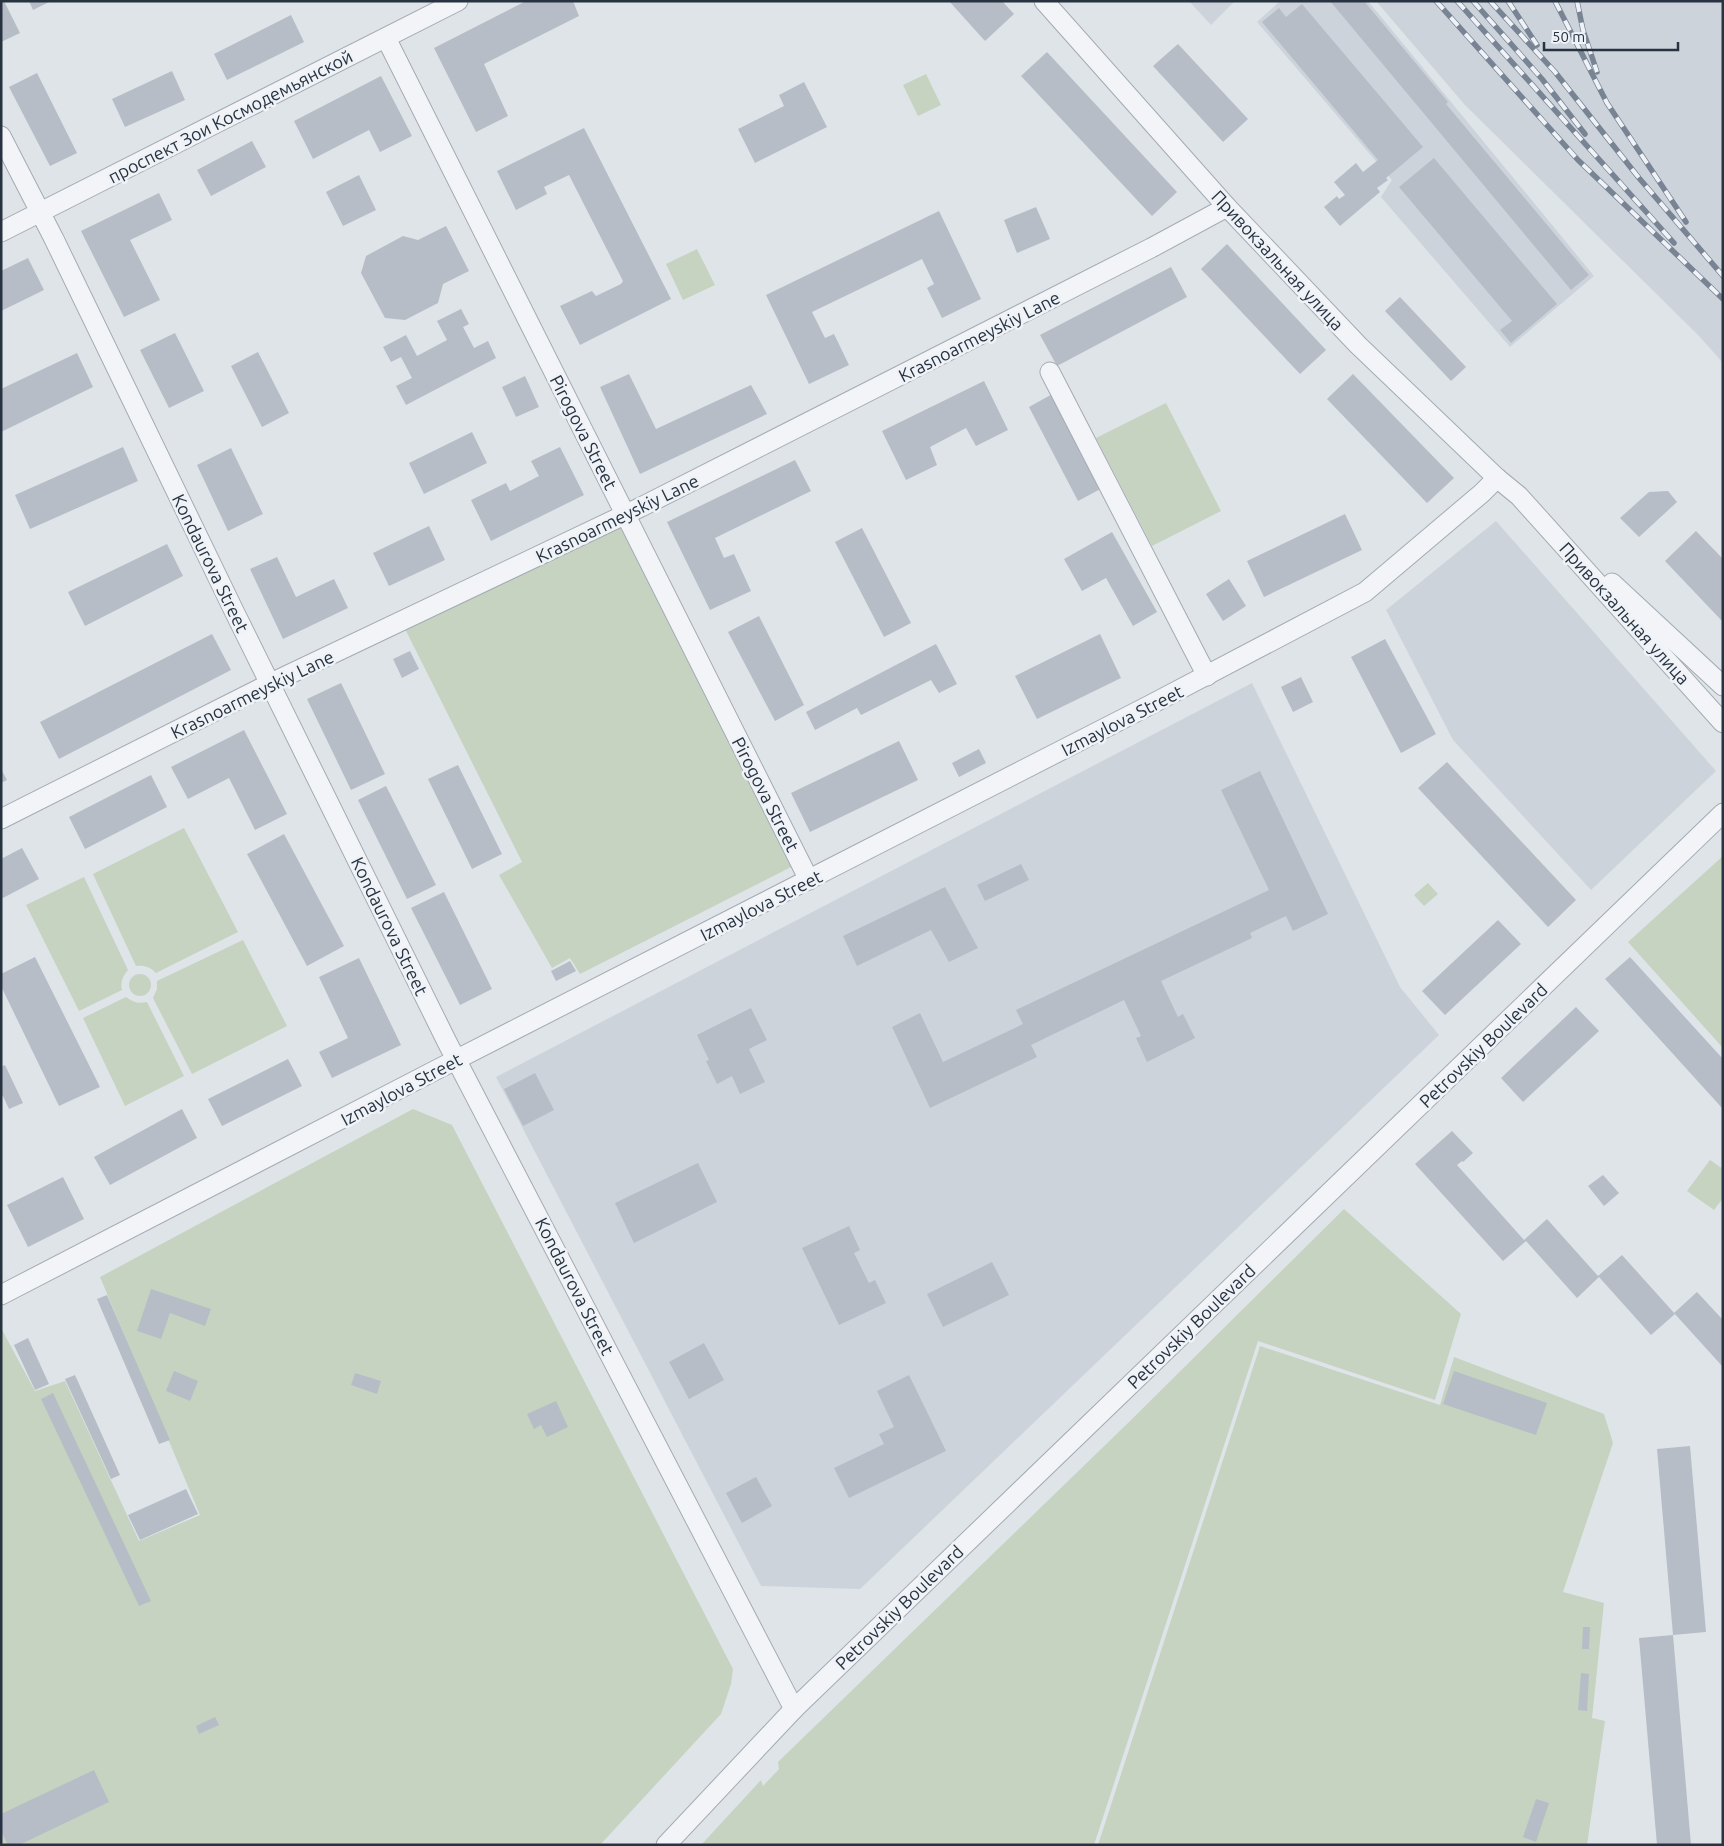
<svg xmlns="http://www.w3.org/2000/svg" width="1724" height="1846" viewBox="0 0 1724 1846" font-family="Ubuntu,sans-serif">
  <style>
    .built { fill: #cdd3db }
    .green { fill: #c6d3c0 }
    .building { fill: #b6bdc6 }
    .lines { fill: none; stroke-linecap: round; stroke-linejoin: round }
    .minor-casing { stroke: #a4abb3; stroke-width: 21 }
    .minor { stroke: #f2f4f7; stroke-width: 19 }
    .rail-casing { stroke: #788493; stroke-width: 5.5 }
    .rail { stroke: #eff2f6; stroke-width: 4; stroke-dasharray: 11; stroke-linecap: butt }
    .labels { text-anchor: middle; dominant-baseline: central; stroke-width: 5; stroke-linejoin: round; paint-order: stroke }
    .street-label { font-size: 18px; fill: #273341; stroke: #eff2f6 }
  </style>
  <rect width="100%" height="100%" fill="#dfe4e9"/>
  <g class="built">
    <path d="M1189 1H1235L1211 25Z"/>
    <path d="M1280 1H1368L1594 276 1510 347 1381 197 1392 180 1257 22Z"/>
    <path d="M1376 1H1723V363L1699 336 1465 105Z"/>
    <path d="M1496 521 1716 771 1591 890 1453 740 1386 610Z"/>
    <path d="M1252 683 1400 987 1439 1035 860 1589 761 1586 496 1077Z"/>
  </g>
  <g class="green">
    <path d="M926 74 941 105 918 116 903 85Z"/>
    <path d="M697 249 715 285 683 300 666 264Z"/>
    <path d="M1166 403 1221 511 1152 546 1096 438Z"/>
    <path d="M625 516 799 863 580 974 570 958 552 968 499 875 522 862 403 625Z"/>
    <path d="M184 828 238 932 156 973C150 967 145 965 136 966L93 874Z"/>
    <path d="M1723 856V1048L1628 942Z"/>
    <path d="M84 877 128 970C123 976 120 982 122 990L79 1011 26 905Z"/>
    <path d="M1428 883 1438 894 1424 906 1414 895Z"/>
    <path d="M243 940 287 1026 192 1074 153 998 157 989V981Z"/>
    <circle cx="140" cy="985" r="11"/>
    <path d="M126 997C133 1002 138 1004 147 1002L184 1076 125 1106 83 1018Z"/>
    <path d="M413 1109 452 1125 733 1669 731 1684 721 1714 600 1845H1V1328L35 1391 65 1381 139 1541 200 1515 100 1277Z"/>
    <path d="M1710 1160 1723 1169V1198L1714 1210 1687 1191Z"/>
    <path d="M1344 1209 1461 1314 1435 1400 1258 1341 1094 1845H701L761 1780 763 1786 779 1769 778 1762 1128 1423Z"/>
    <path d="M1260 1346 1440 1405 1454 1357 1604 1414 1613 1443 1563 1592 1604 1603 1592 1718 1605 1721 1587 1845H1098Z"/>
  </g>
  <g class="building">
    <path d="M1 1H4L20 33 1 42Z"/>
    <path d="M29 1H51L33 10Z"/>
    <path d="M526 1H573L579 16 484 64 508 116 476 132 434 48Z"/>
    <path d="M949 1H1002L1014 14 985 41Z"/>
    <path d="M1330 1H1364L1448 102 1446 104 1589 275 1571 290Z"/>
    <path d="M1302 4 1423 147 1386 178 1388 180 1377 188 1380 192 1340 226 1324 207 1337 196 1339 199 1345 195 1334 182 1356 163 1363 172 1378 160 1262 22 1279 8 1286 17Z"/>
    <path d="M291 15 304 42 227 80 214 54Z"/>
    <path d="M1178 44 1248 119 1223 142 1153 66Z"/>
    <path d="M1047 52 1177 192 1152 216 1021 76Z"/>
    <path d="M172 71 185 100 125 127 112 99Z"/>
    <path d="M37 73 77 153 50 166 9 87Z"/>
    <path d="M381 76 412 136 380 152 369 130 313 159 294 121Z"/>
    <path d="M804 82 827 127 755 163 738 129 784 106 779 95Z"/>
    <path d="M584 128 671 299 580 345 560 306 592 291 596 296 621 284 623 281 569 175 544 187 547 194 516 210 497 171Z"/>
    <path d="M252 141 266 167 211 196 197 170Z"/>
    <path d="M1434 158 1557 304 1511 343 1500 330 1512 321 1399 187Z"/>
    <path d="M359 175 376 210 343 226 326 192Z"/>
    <path d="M159 193 172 220 130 240 160 300 124 317 81 231Z"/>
    <path d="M1036 207 1050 239 1017 253 1004 220Z"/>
    <path d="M939 211 981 299 942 318 927 288 934 284 922 259 812 312 825 338 834 334 849 365 809 384 766 295Z"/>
    <path d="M446 226 469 271 443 284 438 303 405 320 385 318 361 273 366 256 403 236 418 240Z"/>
    <path d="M1227 244 1326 350 1300 374 1201 269Z"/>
    <path d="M28 258 44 290 1 311V271Z"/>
    <path d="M1171 267 1187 297 1057 366 1040 335Z"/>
    <path d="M1400 297 1466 367 1451 381 1385 311Z"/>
    <path d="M461 309 469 324 463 327 474 348 488 341 496 358 406 405 396 386 412 378 401 357 391 362 383 347 406 335 417 356 447 340 437 321Z"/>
    <path d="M175 333 204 391 169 408 140 350Z"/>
    <path d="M258 352 289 413 262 427 231 366Z"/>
    <path d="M77 353 93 387 1 432V389Z"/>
    <path d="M629 374 656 429 751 385 767 414 640 474 600 387Z"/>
    <path d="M1353 374 1454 478 1427 503 1327 399Z"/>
    <path d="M525 376 539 407 516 417 502 387Z"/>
    <path d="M984 381 1008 430 976 446 966 428 930 447 937 465 906 480 882 431Z"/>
    <path d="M1056 392 1106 486 1078 501 1029 407Z"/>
    <path d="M472 432 487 463 424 494 409 463Z"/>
    <path d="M123 447 138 481 30 529 15 495Z"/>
    <path d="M560 447 584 495 491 541 471 500 506 483 510 491 539 476 531 461Z"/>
    <path d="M231 448 263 514 228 531 197 465Z"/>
    <path d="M795 460 811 491 715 538 724 558 734 554 751 591 710 610 667 522Z"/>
    <path d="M1668 491 1677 502 1639 537 1620 518 1649 492Z"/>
    <path d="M1345 514 1362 550 1264 597 1247 561Z"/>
    <path d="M429 526 445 560 389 586 373 553Z"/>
    <path d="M862 528 911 623 884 637 835 542Z"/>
    <path d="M1696 531 1723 559V622L1665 561Z"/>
    <path d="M1112 532 1157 612 1133 626 1106 578 1082 591 1064 559Z"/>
    <path d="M167 544 183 576 85 626 68 592Z"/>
    <path d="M277 557 296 597 334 579 348 608 283 639 250 569Z"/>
    <path d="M1229 579 1246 606 1223 621 1206 594Z"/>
    <path d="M759 616 804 705 775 721 728 632Z"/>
    <path d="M212 634 231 670 59 759 40 722Z"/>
    <path d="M1100 634 1121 678 1037 719 1015 676Z"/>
    <path d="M1385 639 1436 734 1401 753 1351 657Z"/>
    <path d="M936 644 957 684 939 693 931 680 861 715 857 708 815 730 806 712Z"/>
    <path d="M410 651 419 669 402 678 393 659Z"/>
    <path d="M1301 677 1313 702 1293 712 1281 687Z"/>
    <path d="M341 683 385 774 351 790 307 699Z"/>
    <path d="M244 730 287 814 255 830 229 778 188 799 171 767Z"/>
    <path d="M899 741 918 780 810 832 791 793Z"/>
    <path d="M979 749 986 763 959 777 952 763Z"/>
    <path d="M1447 762 1576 900 1548 927 1418 788Z"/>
    <path d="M458 765 502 854 472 869 428 779Z"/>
    <path d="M1 769 7 780 1 783Z"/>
    <path d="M1260 771 1328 914 1293 931 1286 916 1250 933 1252 938 1161 981 1178 1017 1183 1014 1195 1038 1147 1062 1136 1038 1141 1036 1124 1000 1031 1045 1037 1057 930 1108 892 1027 920 1013 943 1062 1023 1024 1016 1010 1269 890 1221 790Z"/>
    <path d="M151 775 167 807 85 849 69 817Z"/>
    <path d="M386 786 436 885 407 899 358 800Z"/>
    <path d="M284 834 344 946 307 966 247 854Z"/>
    <path d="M22 848 39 879 1 899V859Z"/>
    <path d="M1021 864 1029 880 985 901 977 885Z"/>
    <path d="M945 887 978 948 949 962 931 930 857 966 843 936Z"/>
    <path d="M444 892 492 989 460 1005 411 908Z"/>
    <path d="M1498 920 1521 944 1445 1015 1422 991Z"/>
    <path d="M35 957 100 1087 59 1106 1 986V974Z"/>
    <path d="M1630 957 1723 1059V1109L1605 979Z"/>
    <path d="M359 958 401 1045 332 1078 319 1052 348 1038 319 977Z"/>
    <path d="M570 961 576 971 556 981 551 971Z"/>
    <path d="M1576 1007 1599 1031 1523 1102 1501 1078Z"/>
    <path d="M751 1008 767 1040 749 1049 765 1082 740 1094 732 1076 717 1084 706 1061 709 1060 697 1035Z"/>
    <path d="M288 1059 302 1086 222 1126 208 1099Z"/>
    <path d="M5 1065 23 1103 9 1109 3 1096 1 1097V1067Z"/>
    <path d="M535 1073 554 1110 523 1126 504 1089Z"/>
    <path d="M182 1109 197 1138 110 1185 94 1157Z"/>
    <path d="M1452 1131 1473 1153 1463 1162 1462 1161 1457 1165 1524 1240 1547 1219 1598 1276 1622 1255 1675 1314 1651 1335 1599 1277 1577 1298 1526 1241 1503 1261 1415 1164Z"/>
    <path d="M698 1163 717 1202 634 1243 615 1203Z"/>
    <path d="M1603 1175 1619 1193 1604 1206 1588 1186Z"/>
    <path d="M63 1177 84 1219 28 1247 7 1205Z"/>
    <path d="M849 1226 860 1250 854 1253 869 1283 875 1280 886 1303 839 1325 802 1248Z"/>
    <path d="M992 1262 1009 1295 943 1327 927 1294Z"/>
    <path d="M151 1289 211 1309 205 1326 170 1313 161 1339 137 1331Z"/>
    <path d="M1697 1292 1723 1320V1367L1674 1313Z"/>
    <path d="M107 1295 170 1440 159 1444 97 1299Z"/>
    <path d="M28 1338 49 1384 35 1390 14 1345Z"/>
    <path d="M704 1343 724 1380 689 1399 669 1362Z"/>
    <path d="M174 1371 198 1381 190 1401 166 1391Z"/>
    <path d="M1454 1371 1547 1403 1536 1435 1443 1404Z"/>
    <path d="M355 1373 381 1381 377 1394 351 1385Z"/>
    <path d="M75 1375 120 1475 111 1479 65 1379Z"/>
    <path d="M909 1375 946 1451 849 1498 834 1468 884 1444 879 1434 894 1427 877 1391Z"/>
    <path d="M53 1393 151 1601 139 1606 41 1399Z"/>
    <path d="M556 1401 568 1427 547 1437 541 1425 534 1429 527 1414Z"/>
    <path d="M1690 1446 1706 1632 1673 1635 1691 1845H1657L1639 1638 1673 1635 1657 1449Z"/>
    <path d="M756 1477 772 1506 742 1523 726 1493Z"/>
    <path d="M186 1489 198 1514 140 1540 128 1515Z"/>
    <path d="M1583 1627H1590L1589 1649H1582Z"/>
    <path d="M1581 1673 1589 1674 1587 1711 1578 1710Z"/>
    <path d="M215 1717 219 1725 199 1734 196 1726Z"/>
    <path d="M94 1770 109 1802 19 1845H8L1 1831V1814Z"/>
    <path d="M1536 1799 1549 1803 1536 1842 1523 1837Z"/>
  </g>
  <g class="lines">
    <defs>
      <g id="minor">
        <path d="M1044 1 1227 207 1358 345 1497 478 1519 496 1723 723"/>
        <path d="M386 38 809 880"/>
        <path d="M1 136 54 239 234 611 447 1042 794 1709"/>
        <path d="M1 232 458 1"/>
        <path d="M1050 372 1207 676"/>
        <path d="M1612 583 1723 686"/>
        <path d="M1 819 271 683 641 507 1151 248 1227 207"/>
        <path d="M1 1295 434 1071 1148 706 1365 592 1482 493 1497 478"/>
        <path d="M666 1845 794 1709 1723 813"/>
      </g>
    </defs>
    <use href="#minor" class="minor-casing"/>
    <use href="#minor" class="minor"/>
    <defs>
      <g id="rail">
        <path d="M1436 1 1578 160 1723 299"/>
        <path d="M1457 1 1674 243"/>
        <path d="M1473 1 1542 79 1585 134"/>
        <path d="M1490 1 1555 72 1639 178 1723 276"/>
        <path d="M1508 1 1537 45"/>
        <path d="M1555 1 1607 103 1686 222"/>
        <path d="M1577 1 1583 30 1597 72"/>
      </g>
    </defs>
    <use href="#rail" class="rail-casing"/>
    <use href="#rail" class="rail"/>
  </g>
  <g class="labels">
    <g class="street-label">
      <text transform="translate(230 116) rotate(-27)">проспект Зои Космодемьянской</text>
      <text transform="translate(1278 260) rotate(47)">Привокзальная улица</text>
      <text transform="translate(979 336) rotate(-27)">Krasnoarmeyskiy Lane</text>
      <text transform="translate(584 432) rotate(63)">Pirogova Street</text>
      <text transform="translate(617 518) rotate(-26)">Krasnoarmeyskiy Lane</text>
      <text transform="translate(211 563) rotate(64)">Kondaurova Street</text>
      <text transform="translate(1625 613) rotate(48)">Привокзальная улица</text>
      <text transform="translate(252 694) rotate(-26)">Krasnoarmeyskiy Lane</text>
      <text transform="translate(1122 720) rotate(-27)">Izmaylova Street</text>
      <text transform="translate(766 794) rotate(63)">Pirogova Street</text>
      <text transform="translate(761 905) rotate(-27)">Izmaylova Street</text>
      <text transform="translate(390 926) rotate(64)">Kondaurova Street</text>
      <text transform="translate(1483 1045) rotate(-44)">Petrovskiy Boulevard</text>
      <text transform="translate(401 1089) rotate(-28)">Izmaylova Street</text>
      <text transform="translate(575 1286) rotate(63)">Kondaurova Street</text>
      <text transform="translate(1191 1326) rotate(-44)">Petrovskiy Boulevard</text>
      <text transform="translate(899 1607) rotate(-44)">Petrovskiy Boulevard</text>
    </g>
  </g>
  <rect width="1724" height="1846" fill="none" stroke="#273341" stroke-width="5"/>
  <path d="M1544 42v8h134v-8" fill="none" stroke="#273341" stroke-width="2.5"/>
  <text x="1552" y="42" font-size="15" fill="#273341" stroke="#eff2f6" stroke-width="4" paint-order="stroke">50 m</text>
</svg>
